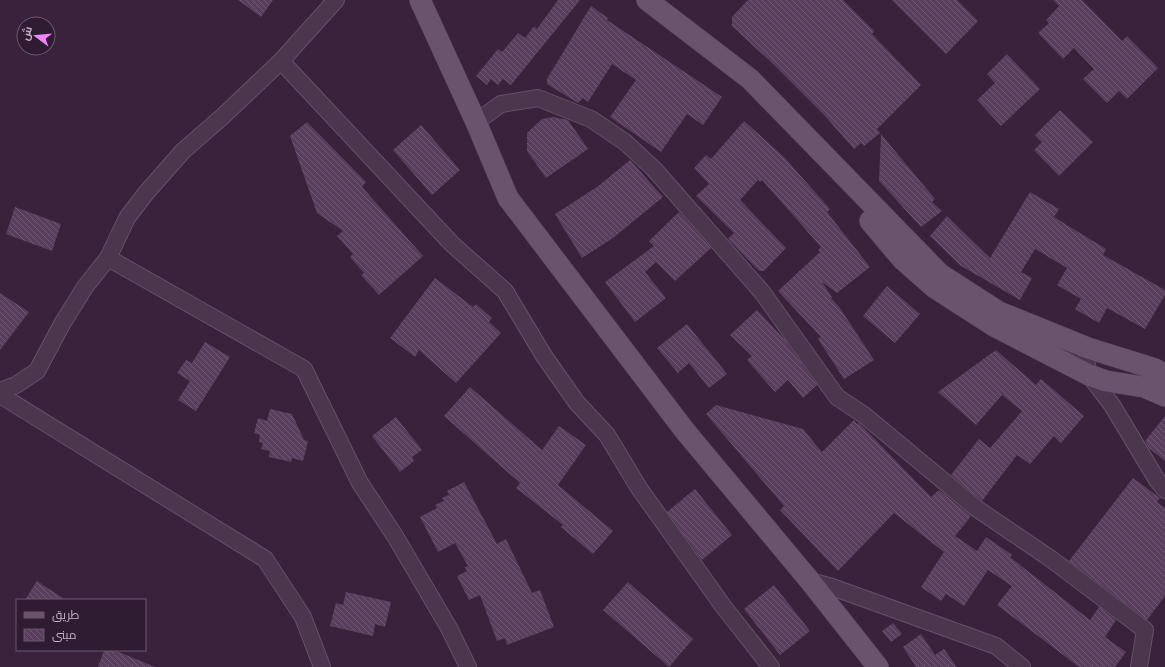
<svg xmlns="http://www.w3.org/2000/svg" width="1165" height="667" viewBox="0 0 1165 667" font-family="Karla,Cairo,sans-serif">
  <style>
    .building { fill: url(#building-back-hatch) }
    .lines { fill: none; stroke-linecap: round; stroke-linejoin: round }
    .minor-casing { stroke: #655168; stroke-width: 18 }
    .major-casing { stroke: #543f56; stroke-width: 22 }
    .minor { stroke: #4b364d; stroke-width: 16 }
    .major { stroke: #6a546d; stroke-width: 21 }
  </style>
  <defs>
    <pattern id="building-back-hatch" width="6" height="6" patternUnits="userSpaceOnUse"><rect width="6" height="6" fill="#5a3e5d"/><path d="M-1 5l2 2M0 0l6 6M5-1l2 2" fill="none" stroke="#705873"/></pattern>
  </defs>
  <rect width="100%" height="100%" fill="#3a223d"/>
  <g class="building">
    <path d="M238 0H273L261 17Z"/>
    <path d="M558 0H580L511 85 503 79 498 85 491 79 487 85 476 76 498 49 502 52 518 33 525 38 534 26 537 29Z"/>
    <path d="M748 0H843L874 31 872 34 921 85 877 129 880 133 864 146 861 143 854 149 825 116 774 65 732 26V17Z"/>
    <path d="M892 0H957L978 21 946 54Z"/>
    <path d="M1053 0H1082L1122 41 1127 36 1158 68 1127 99 1119 91 1107 103 1083 79 1094 69 1074 48 1063 59 1038 33 1049 23 1046 20 1059 6Z"/>
    <path d="M591 6 608 18 607 20 722 97 703 125 687 114 661 152 610 117 636 80 612 64 588 102 583 98 578 103 547 84V79Z"/>
    <path d="M1007 54 1040 89 1001 126 977 100 995 83 987 74Z"/>
    <path d="M1060 110 1093 142 1059 176 1034 150 1042 142 1035 135Z"/>
    <path d="M553 117 568 120 588 149 546 178 527 151V133L542 119Z"/>
    <path d="M744 121 783 156 830 209 827 212 870 267 837 293 822 282 832 297 831 298 840 308 874 360 844 379 818 339 821 337 778 291 820 252 818 250 821 247 762 180 760 182 758 180 740 200 786 248 764 271H759L728 239 734 233 696 196 709 184 694 168 706 155 711 159Z"/>
    <path d="M307 122 366 182 362 187 423 256 379 295 361 275 364 273 350 257 353 254 337 236 343 231 317 213 290 136Z"/>
    <path d="M421 125 460 170 432 195 393 150Z"/>
    <path d="M881 134 935 199 932 202 942 211 921 227 879 181Z"/>
    <path d="M630 160 663 197 613 238 582 258 555 214 597 187Z"/>
    <path d="M1030 192 1059 209 1054 217 1106 249 1103 255 1165 290V295L1145 329 1107 308 1099 323 1075 309 1081 299 1057 285 1067 268 1035 249 1021 272 1032 278 1020 300 961 266 930 236 947 216 990 258Z"/>
    <path d="M15 207 61 224 52 251 6 234Z"/>
    <path d="M679 212 711 248 675 281 656 262 645 272 666 298 635 322 605 282 654 246 649 241Z"/>
    <path d="M435 278 473 307 476 304 492 318 489 322 501 333 456 383 419 350 415 357 390 338Z"/>
    <path d="M887 286 920 314 895 343 863 316Z"/>
    <path d="M0 293 29 312 0 350Z"/>
    <path d="M757 310 784 339 817 385 803 398 788 380 775 392 747 360 752 356 730 335Z"/>
    <path d="M687 324 727 374 709 388 689 363 678 373 657 348Z"/>
    <path d="M205 342 230 357 196 411 178 400 190 381 177 373 186 360 192 363Z"/>
    <path d="M996 350 1036 385 1041 379 1084 416 1061 443 1054 436 1030 464 1017 455 982 501 951 475 979 439 990 448 1022 411 1002 395 976 425 938 392Z"/>
    <path d="M470 387 542 450 559 426 586 445 558 485 613 531 593 554 561 527 563 525 516 488 520 483 444 416Z"/>
    <path d="M716 405 803 429 822 452 854 420 857 424 859 423 931 497 939 490 971 516 955 536 977 551 986 537 1012 555 1010 557 1090 620 1099 607 1116 620 1105 637 1126 652 1115 667H1079L997 605 1012 586 988 570 964 606 946 594 941 601 921 587 944 552 894 513 838 571 780 510 784 506 706 414Z"/>
    <path d="M270 409 292 414 304 440 308 441 303 461 292 458 291 462 269 457 270 451 261 449 263 443 259 442 260 435 254 433 258 418 267 421Z"/>
    <path d="M1165 416V461L1149 448 1145 441Z"/>
    <path d="M396 417 422 450 412 457 414 461 400 472 372 436Z"/>
    <path d="M1133 478 1160 498 1157 502 1165 508V596L1147 620 1069 561Z"/>
    <path d="M464 482 497 544 506 539 532 593 540 590 554 627 507 645 505 638 497 641 480 595 469 600 457 576 467 571 465 567 468 566 455 543 438 552 420 517 437 508 435 505 444 501 442 498 449 495 447 491Z"/>
    <path d="M695 489 732 535 702 560 667 512Z"/>
    <path d="M37 581 66 600H25Z"/>
    <path d="M628 582 693 639 669 667 603 610Z"/>
    <path d="M774 585 810 631 780 655 744 609Z"/>
    <path d="M346 592 391 602 385 627 375 624 373 636 330 626 336 603 343 605Z"/>
    <path d="M893 623 902 634 891 642 882 631Z"/>
    <path d="M921 634 935 655 944 649 957 667H916L903 647Z"/>
    <path d="M104 650H114L155 667H98Z"/>
  </g>
  <g class="lines">
    <defs>
      <g id="minor">
        <path d="M281 61 452 244 505 291 544 356 577 403 607 435 639 488 723 606 771 667"/>
        <path d="M476 122 501 104 538 98 591 119 625 142 654 169 762 292 837 397 864 415 976 508 1051 559 1145 630 1139 667"/>
        <path d="M108 258 304 369 360 483 395 536 449 628 468 667"/>
        <path d="M1088 348 1086 361 1089 375 1112 405 1157 480 1165 490"/>
        <path d="M0 391 16 385 37 371 62 324 85 287 108 258 127 218 146 193 183 151 222 117 281 61 336 0"/>
        <path d="M0 395 265 559 303 617 322 667"/>
        <path d="M810 581 832 587 996 646 1022 667"/>
      </g>
      <g id="major">
        <path d="M420 0 476 122 508 198 685 431 810 581 878 667"/>
        <path d="M647 0 750 79 940 274 999 312 1088 348 1155 369 1165 375"/>
        <path d="M870 221 902 259 935 288 994 326 1089 375 1106 381 1144 387 1165 396"/>
      </g>
    </defs>
    <use href="#minor" class="minor-casing"/>
    <use href="#major" class="major-casing"/>
    <use href="#minor" class="minor"/>
    <use href="#major" class="major"/>
  </g>
  <rect x="16" y="599" width="130" height="52" fill="#2f1b32" stroke="#6c576e"/>
  <rect x="24" y="612" width="20" height="6" fill="#6a546d" stroke="#6c576e"/>
  <text x="52" y="619" font-size="12" fill="#c7b2c9">طريق</text>
  <rect x="24" y="629" width="20" height="12" fill="url(#building-back-hatch)" stroke="#6c576e"/>
  <text x="52" y="639" font-size="12" fill="#c7b2c9">مبنى</text>
  <g transform="translate(36 36) rotate(286)"><circle r="19" fill="#2f1b32" stroke="#6c576e"/>
  <path d="M0-3L7 15L0 10L-7 15Z" fill="#f184fc"/>
  <text y="-6" font-size="11" font-weight="bold" text-anchor="middle" fill="#c7b2c9">ش</text>
  </g>
</svg>
